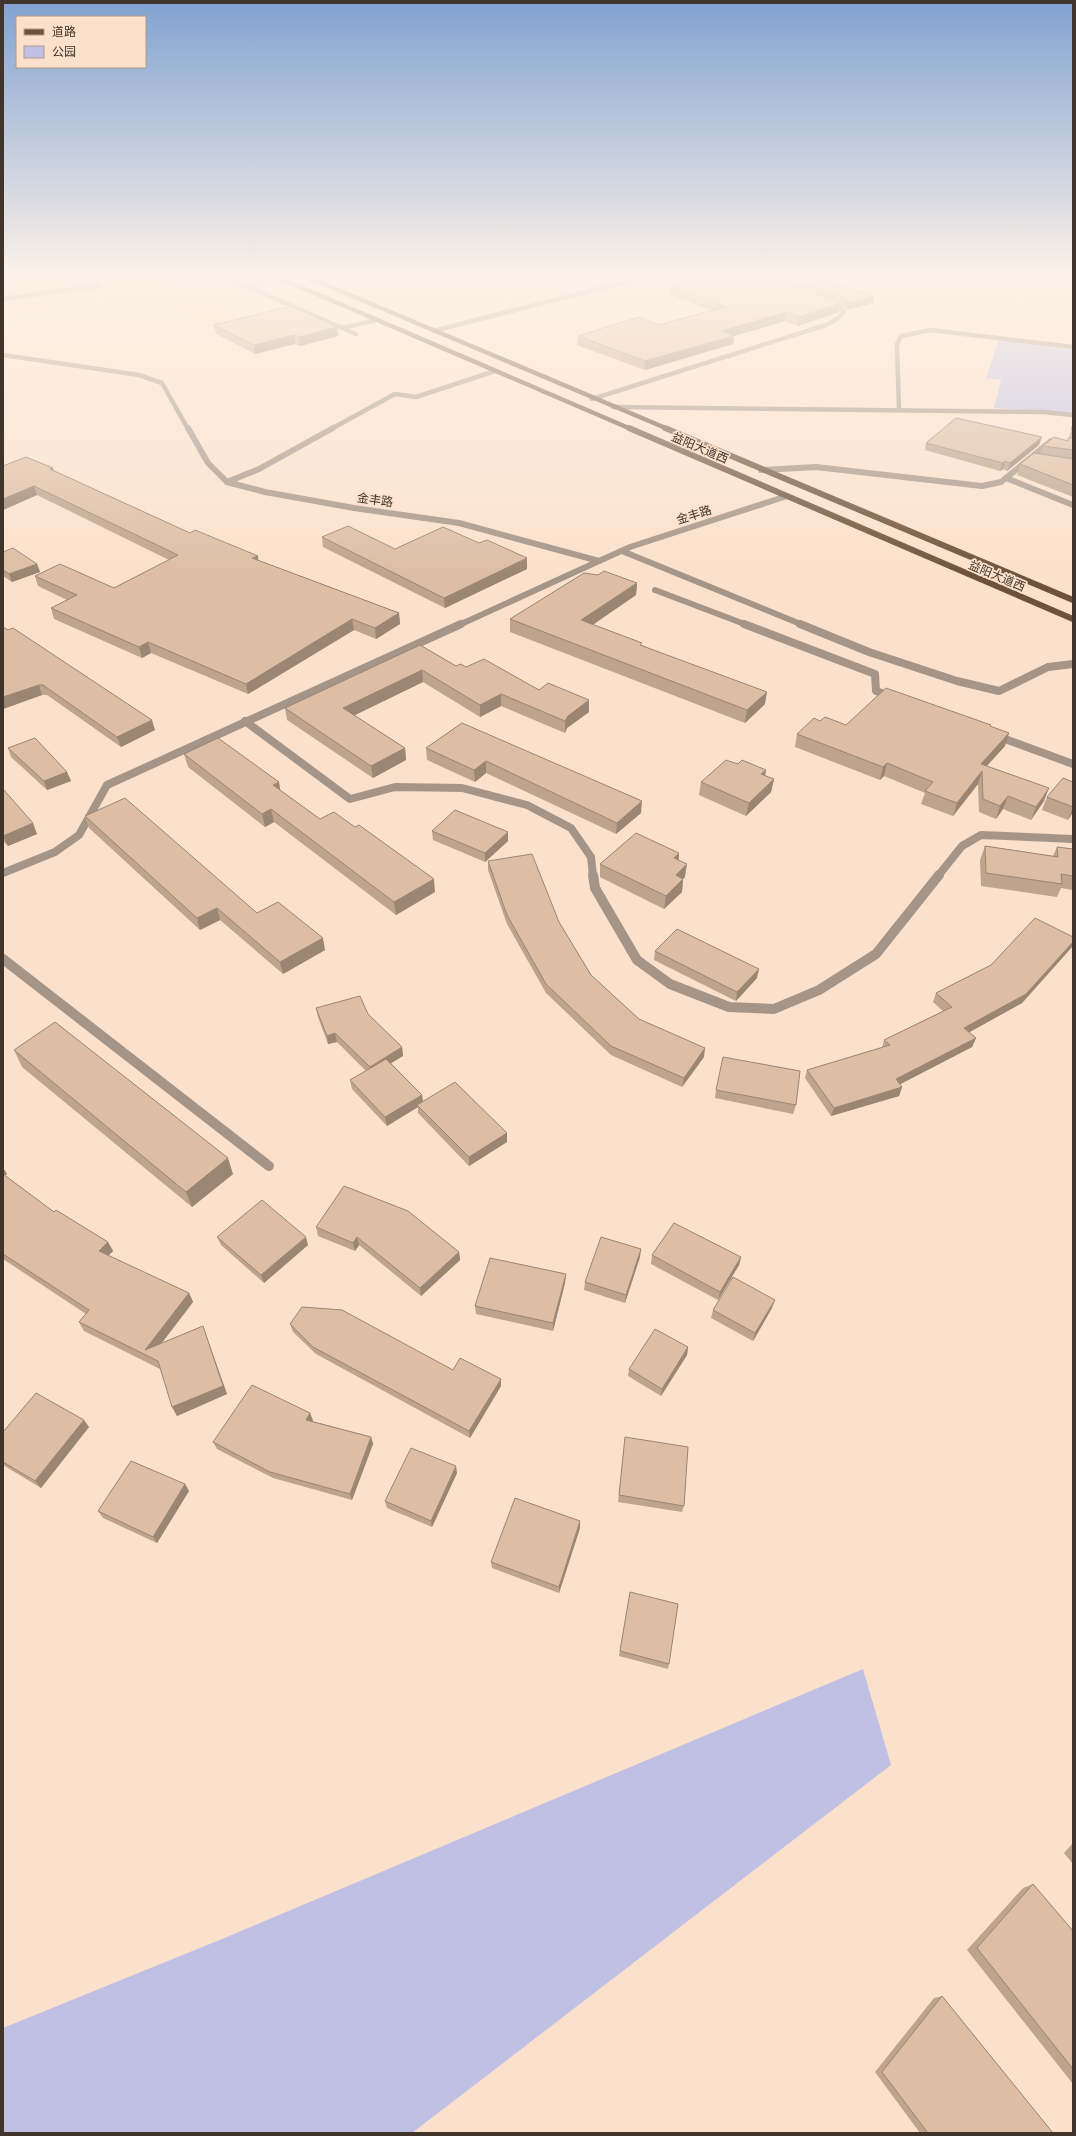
<svg xmlns="http://www.w3.org/2000/svg" width="1076" height="2136" viewBox="0 0 1076 2136" font-family="'DM Sans','Noto Sans SC',sans-serif">
  <style>
    .built { fill: #fcd5b6 }
    .green { fill: #bfc0e4 }
    .lines { fill: none; stroke-linecap: round; stroke-linejoin: round }
    .service-far1 { stroke: #a59588; stroke-width: 4.5 }
    .service { stroke: #a59588; stroke-width: 6 }
    .minor-far3 { stroke: #a59588; stroke-width: 4.5 }
    .minor-far2 { stroke: #a59588; stroke-width: 6 }
    .minor-far1 { stroke: #a59588; stroke-width: 8 }
    .minor { stroke: #a59588; stroke-width: 10 }
    .tertiary { stroke: #a59588; stroke-width: 4.5 }
    .primary-far1 { stroke: #6e523b; stroke-width: 4.5 }
    .primary { stroke: #6e523b; stroke-width: 6 }
    .wall { fill: #bea38d }
    .shaded-wall { fill: #9b8573 }
    .building { fill: #ddbea4; stroke: #9b8573 }
    .labels { text-anchor: middle; dominant-baseline: central; stroke-width: 3.5; stroke-linejoin: round; paint-order: stroke }
    .far-street-label { font-size: 12px; fill: #41342a; stroke: #fbe1cc }
  </style>
  <rect width="100%" height="100%" fill="#fbe1cc"/>
  <path class="built" d="M11 276H106L111 280 147 276 240 318 199 329 180 308 162 303 118 306 105 301 54 306 3 318V295L20 294Z"/>
  <g class="green">
    <path d="M999 340 1073 350V413L994 408 1001 380 986 378Z"/>
    <path d="M863 1669 891 1765 412 2133H3V2028L222 1939Z"/>
  </g>
  <g class="lines">
    <g class="service-far1">
      <path d="M223 276 356 334"/>
      <path d="M245 285 278 277"/>
      <path d="M3 299 98 286"/>
      <path d="M343 328 376 320"/>
      <path d="M331 429 395 394 416 397 495 371"/>
    </g>
    <path class="service" d="M227 482 259 469 333 428"/>
    <g class="minor-far3">
      <path d="M433 331 649 276"/>
      <path d="M3 355 139 375 162 383 188 429"/>
      <path d="M592 399 826 325 837 319 844 312 840 306 828 302"/>
      <path d="M899 410 897 344 901 336 931 330 1073 347"/>
    </g>
    <g class="minor-far2">
      <path d="M188 428 208 463 227 482 265 492 354 508 459 523 599 561 630 547 787 496"/>
      <path d="M761 470 816 467 982 486 1001 482 1051 441 1073 445"/>
      <path d="M1006 478 1073 505"/>
      <path d="M622 551 803 625"/>
      <path d="M655 590 747 625"/>
      <path d="M459 625 599 561"/>
    </g>
    <g class="minor-far1">
      <path d="M744 624 875 674 876 691 893 697"/>
      <path d="M800 624 869 652 957 681 999 691 1048 667 1073 664"/>
      <path d="M245 721 350 799 395 787 462 788 527 805 571 828 591 857 593 876"/>
      <path d="M994 735 1073 764"/>
      <path d="M3 873 55 852 79 835 107 785 461 624"/>
      <path d="M938 876 962 846 981 835 1073 839"/>
    </g>
    <g class="minor">
      <path d="M593 875 595 888 637 960 670 984 729 1007 774 1009 819 990 876 954 939 875"/>
      <path d="M3 959 269 1166"/>
    </g>
    <path class="tertiary" d="M613 407 1043 412 1073 415"/>
    <g class="primary-far1">
      <path d="M275 276 631 429"/>
      <path d="M305 276 668 429"/>
    </g>
    <g class="primary">
      <path d="M629 428 1073 619"/>
      <path d="M665 428 1073 600"/>
    </g>
  </g>
  <g class="wall">
    <path d="M713 276H810L874 296 873 303 847 310 841 302H840L839 312 798 326 785 321 734 336 733 344 645 370 577 345 578 336 659 325 711 310 670 295V286Z"/>
    <path d="M214 325 337 327 338 336 300 346 295 344 255 354 216 334Z"/>
    <path d="M1073 424V497L1017 475 1020 464 1040 454 1043 446 1068 441Z"/>
    <path d="M926 443 1039 445 1007 471 1003 469 1000 471 925 450Z"/>
    <path d="M3 466 53 468 54 471 190 533 258 556V560L399 613 400 624 376 639 354 630 248 694 151 653 142 658 54 619 51 608 67 600 38 586 35 576 114 588 169 560 37 495 3 510Z"/>
    <path d="M322 537 395 549 479 543 527 558V569L445 608 323 547Z"/>
    <path d="M3 552 37 564 40 572 12 582 3 576Z"/>
    <path d="M637 583 636 595 592 625 642 645 765 704 745 723 510 632V619Z"/>
    <path d="M3 627 155 730 121 747 47 695H42L3 709Z"/>
    <path d="M420 645 456 666 466 667 539 690 589 712 567 728 565 733 501 706 480 717 423 682 354 715 405 748 406 760 373 778 287 720 285 708Z"/>
    <path d="M820 721 846 725H991V726L1005 746 987 766 1044 801 1031 820 1003 809 996 819 979 812 978 784 953 816 921 804 925 793 884 776 880 780 795 747 797 734Z"/>
    <path d="M462 723 641 813 616 834 486 773 475 782 427 760 426 748Z"/>
    <path d="M8 748 67 772 71 781 47 790 11 757Z"/>
    <path d="M184 754 280 790 320 819 435 892 396 915 274 822 265 827 188 767Z"/>
    <path d="M765 776 774 779 771 792 746 816 699 795 701 782Z"/>
    <path d="M1073 782V812L1068 820 1042 810 1047 797Z"/>
    <path d="M3 789 37 834 8 846 3 841Z"/>
    <path d="M85 816 257 913 325 950 283 974 220 920 200 930 89 828Z"/>
    <path d="M432 831 508 841 485 862 433 840Z"/>
    <path d="M985 846 1053 856 1057 847 1073 849V890L1061 888 1057 897 981 886 980 860Z"/>
    <path d="M679 853V860L685 877 683 879 682 892 664 909 600 877V864Z"/>
    <path d="M488 861 559 922 591 975 639 1019 704 1057 682 1087 611 1055 546 993 507 924 488 870Z"/>
    <path d="M1072 947 1022 1003 969 1032 976 1038 972 1047 900 1084 902 1087 899 1096 831 1116 805 1078 807 1070 882 1048 884 1040 943 1011 933 1002 936 993Z"/>
    <path d="M655 951 757 978 736 1001 654 960Z"/>
    <path d="M316 1008 368 1014 402 1047 403 1056 391 1063 422 1095 423 1101 507 1133V1142L469 1166 418 1113V1107L387 1126 352 1089 350 1080 366 1071 337 1042 328 1044 318 1017Z"/>
    <path d="M14 1050 233 1174 192 1207 22 1067Z"/>
    <path d="M716 1090 796 1105 793 1114 715 1098Z"/>
    <path d="M3 1168 7 1174 5 1176 54 1212 108 1242 113 1251 108 1256 189 1293 193 1302 161 1344 206 1335 227 1394 177 1416 160 1369 84 1331 79 1322 86 1314 3 1259Z"/>
    <path d="M316 1227 459 1252 460 1260 421 1296 359 1245 355 1251 318 1236Z"/>
    <path d="M217 1237 308 1245 264 1283 221 1245Z"/>
    <path d="M652 1255 741 1257 739 1265 718 1300 651 1264Z"/>
    <path d="M640 1257 625 1303 584 1290 585 1282Z"/>
    <path d="M566 1274 565 1283 553 1331 476 1314 475 1306Z"/>
    <path d="M772 1308 753 1341 711 1318 713 1310Z"/>
    <path d="M290 1324 453 1370 501 1379V1386L470 1438 316 1354 293 1332Z"/>
    <path d="M688 1347 687 1355 661 1396 628 1376 629 1369Z"/>
    <path d="M313 1420 312 1421 371 1437 373 1444 352 1500 273 1478 217 1449 213 1442Z"/>
    <path d="M89 1427 41 1488 3 1465V1432Z"/>
    <path d="M625 1437 684 1506 682 1512 618 1502Z"/>
    <path d="M457 1473 432 1527 387 1508 385 1501Z"/>
    <path d="M185 1484 189 1491 157 1543 103 1518 98 1511Z"/>
    <path d="M580 1528 559 1593 492 1568 491 1562Z"/>
    <path d="M630 1592 669 1664 668 1669 619 1656Z"/>
    <path d="M1073 1843V1864L1064 1853Z"/>
    <path d="M1033 1884 1073 1931V2084L967 1950 1023 1888Z"/>
    <path d="M942 1996 1053 2133H920L875 2072 934 1998Z"/>
  </g>
  <g class="shaded-wall">
    <path d="M874 296 873 303 847 310 849 304Z"/>
    <path d="M841 303 839 312 798 326 799 317Z"/>
    <path d="M786 312 785 321 734 336 733 344 645 370V361L722 331Z"/>
    <path d="M337 327 338 336 300 346 299 337Z"/>
    <path d="M294 335 295 344 255 354 254 345Z"/>
    <path d="M1042 437 1039 445 1007 471 1010 463Z"/>
    <path d="M1005 461 1003 469 1000 471 1003 463Z"/>
    <path d="M34 486 37 495 3 510V499Z"/>
    <path d="M258 556 259 566 252 558Z"/>
    <path d="M527 558V569L445 608 444 598Z"/>
    <path d="M37 564 40 572 12 582 9 574Z"/>
    <path d="M637 583 636 595 581 633V620Z"/>
    <path d="M399 613 400 624 376 639 375 628Z"/>
    <path d="M352 619 354 630 248 694 246 684Z"/>
    <path d="M148 642 151 653 142 658 139 647Z"/>
    <path d="M422 670 423 682 345 720 343 708Z"/>
    <path d="M39 685 42 695 3 709V697Z"/>
    <path d="M767 692 765 704 745 723 747 710Z"/>
    <path d="M501 694V706L480 717V705Z"/>
    <path d="M589 700V712L567 728 565 733V721L568 716Z"/>
    <path d="M152 720 155 730 121 747 117 737Z"/>
    <path d="M1009 733 1005 746 982 771 978 784 953 816 957 803 981 764Z"/>
    <path d="M405 748 406 760 373 778 371 766Z"/>
    <path d="M486 761V773L475 782 474 770Z"/>
    <path d="M887 763 884 776 880 780 883 767Z"/>
    <path d="M766 770 764 783 761 774Z"/>
    <path d="M67 772 71 781 47 790 44 781Z"/>
    <path d="M774 779 771 792 746 816 749 803Z"/>
    <path d="M279 782 281 795 273 785Z"/>
    <path d="M1049 788 1044 801 1031 820 1036 807Z"/>
    <path d="M1008 796 1003 809 996 819 1000 806Z"/>
    <path d="M642 801 641 813 616 834 617 823Z"/>
    <path d="M1073 807V812L1068 820Z"/>
    <path d="M271 809 274 822 265 827 262 814Z"/>
    <path d="M33 823 37 834 8 846 3 836Z"/>
    <path d="M508 832V841L485 862V853Z"/>
    <path d="M679 853 678 866 674 858Z"/>
    <path d="M687 864 685 877 683 879 682 892 664 909 666 896 676 875Z"/>
    <path d="M434 879 435 892 396 915 394 902Z"/>
    <path d="M217 908 220 920 200 930 197 918Z"/>
    <path d="M323 938 325 950 283 974 280 962Z"/>
    <path d="M1073 942V944L1072 947 1022 1003 961 1037 964 1028Z"/>
    <path d="M759 969 757 978 736 1001 737 992Z"/>
    <path d="M335 1033 337 1042 328 1044 327 1036Z"/>
    <path d="M976 1038 972 1047 893 1088 896 1079Z"/>
    <path d="M402 1047 403 1056 371 1075 370 1067Z"/>
    <path d="M705 1048 704 1057 682 1087 684 1078Z"/>
    <path d="M902 1087 899 1096 831 1116 834 1108Z"/>
    <path d="M422 1095 423 1104 417 1105 418 1107 387 1126 385 1117Z"/>
    <path d="M507 1133V1142L469 1166V1157Z"/>
    <path d="M228 1158 233 1174 192 1207 186 1192Z"/>
    <path d="M3 1168 7 1174 3 1177Z"/>
    <path d="M306 1237 308 1245 264 1283 261 1275Z"/>
    <path d="M357 1237 359 1245 355 1251 353 1243Z"/>
    <path d="M108 1242 113 1251 104 1260 99 1251Z"/>
    <path d="M641 1249 640 1257 625 1303 626 1295Z"/>
    <path d="M459 1252 460 1260 421 1296 420 1288Z"/>
    <path d="M741 1257 739 1265 718 1300 720 1292Z"/>
    <path d="M566 1274 565 1283 553 1331V1323Z"/>
    <path d="M189 1293 193 1302 151 1357 145 1350Z"/>
    <path d="M775 1300 772 1308 753 1341 755 1333Z"/>
    <path d="M203 1326 206 1335 227 1394 177 1416 172 1407Z"/>
    <path d="M688 1347 687 1355 661 1396 662 1389Z"/>
    <path d="M501 1379V1386L470 1438 469 1431Z"/>
    <path d="M310 1413 313 1420 308 1427 306 1420Z"/>
    <path d="M84 1420 89 1427 41 1488 35 1481Z"/>
    <path d="M371 1437 373 1444 352 1500 350 1494Z"/>
    <path d="M456 1466 457 1473 432 1527 431 1521Z"/>
    <path d="M185 1484 189 1491 157 1543 153 1537Z"/>
    <path d="M580 1521V1528L559 1593V1587Z"/>
  </g>
  <g class="building">
    <path d="M713 276H762L839 301 841 303 799 317 786 312 722 331 734 336 645 361 578 336 639 317 659 325 725 307 670 286Z"/>
    <path d="M780 276H810L874 296 849 304 842 296Z"/>
    <path d="M291 306 337 327 299 337 294 335 254 345 214 325Z"/>
    <path d="M956 418 1042 437 1010 463 1005 461 1003 463 926 443Z"/>
    <path d="M1073 424V430L1071 429Z"/>
    <path d="M1054 437 1068 441V438H1073V450L1043 446Z"/>
    <path d="M1034 453 1073 459V485L1020 464Z"/>
    <path d="M26 457 53 468 50 469 190 533 195 530 258 556 252 558 399 613 375 628 352 619 246 684 148 642 139 647 51 608 77 595 35 576 60 564 114 588 178 555 34 486 3 499V466Z"/>
    <path d="M348 526 395 549 443 527 479 543 487 540 527 558 444 598 322 537Z"/>
    <path d="M13 548 37 564 9 574 3 570V552Z"/>
    <path d="M604 571 637 583 581 620 642 643 640 645 767 692 747 710 510 619 584 573 598 575Z"/>
    <path d="M3 627 8 630 13 628 152 720 117 737 43 685H39L3 697Z"/>
    <path d="M420 645 456 666 461 664 466 667 484 659 539 690 548 683 589 700 568 716 565 721 501 694 480 705 422 670 343 708 405 748 371 766 285 708Z"/>
    <path d="M886 688 991 725 990 726 1009 733 981 764 1049 788 1036 807 1008 796 1000 806 983 799 982 771 957 803 925 791 933 782 887 763 883 767 797 734 814 718 820 721 825 717 846 725Z"/>
    <path d="M462 723 642 801 617 823 486 761 474 770 426 748Z"/>
    <path d="M35 738 67 772 44 781 8 748Z"/>
    <path d="M218 738 279 782 273 785 320 819 334 812 355 827 359 825 434 879 394 902 271 809 262 814 184 754Z"/>
    <path d="M726 760 738 764 742 760 766 770 761 774 774 779 749 803 701 782Z"/>
    <path d="M1063 778 1073 782V807L1047 797Z"/>
    <path d="M3 789 33 823 3 836Z"/>
    <path d="M125 798 257 913 278 902 323 938 280 962 217 908 197 918 85 816Z"/>
    <path d="M455 810 508 832 485 853 432 831Z"/>
    <path d="M636 833 679 853 674 858 687 864 676 875 683 879 666 896 600 864Z"/>
    <path d="M985 846 1058 857 1057 847 1073 849V876L1061 874 1062 884 986 873Z"/>
    <path d="M532 854 559 922 591 975 639 1019 705 1048 684 1078 611 1046 546 984 507 915 488 861Z"/>
    <path d="M1035 918 1073 937V942L1026 994 964 1028 976 1038 896 1079 902 1087 834 1108 807 1070 890 1045 884 1040 952 1007 936 993 991 965Z"/>
    <path d="M677 929 759 969 737 992 655 951Z"/>
    <path d="M360 996 368 1014 402 1047 370 1067 335 1033 327 1036 316 1008Z"/>
    <path d="M55 1022 228 1158 186 1192 14 1050Z"/>
    <path d="M723 1057 800 1071 796 1105 716 1090Z"/>
    <path d="M386 1059 422 1095 385 1117 350 1080Z"/>
    <path d="M455 1082 507 1133 469 1157 417 1105Z"/>
    <path d="M3 1174 54 1212 56 1210 108 1242 99 1251 189 1293 145 1350 203 1326 223 1386 172 1407 158 1361 79 1322 89 1310 3 1254Z"/>
    <path d="M344 1186 408 1211 459 1252 420 1288 357 1237 353 1243 316 1227Z"/>
    <path d="M262 1200 306 1237 261 1275 217 1237Z"/>
    <path d="M674 1223 741 1257 720 1292 652 1255Z"/>
    <path d="M601 1237 641 1249 626 1295 585 1282Z"/>
    <path d="M490 1258 566 1274 553 1323 475 1306Z"/>
    <path d="M733 1277 775 1300 755 1333 713 1310Z"/>
    <path d="M302 1307 342 1310 453 1370 460 1358 501 1379 469 1431 313 1347 290 1324Z"/>
    <path d="M655 1329 688 1347 662 1389 629 1369Z"/>
    <path d="M252 1385 310 1413 306 1420 371 1437 350 1494 270 1472 213 1442Z"/>
    <path d="M36 1393 84 1420 35 1481 3 1462V1432Z"/>
    <path d="M625 1437 688 1447 684 1506 619 1495Z"/>
    <path d="M411 1448 456 1466 431 1521 385 1501Z"/>
    <path d="M131 1461 185 1484 153 1537 98 1511Z"/>
    <path d="M515 1498 580 1521 559 1587 491 1562Z"/>
    <path d="M630 1592 678 1604 669 1664 620 1651Z"/>
    <path d="M1033 1884 1073 1931V2069L977 1948Z"/>
    <path d="M942 1996 1053 2133H928L882 2072Z"/>
  </g>
  <linearGradient id="sky" x2="0" y2="1"><stop stop-color="#81a2d1"/><stop offset="0.48" stop-color="#fdf2e8"/><stop offset="1" stop-color="#fdf2e8" stop-opacity="0"/></linearGradient>
  <rect width="1076" height="575" fill="url(#sky)"/>
  <g class="labels">
    <g class="far-street-label">
      <text transform="translate(700 448) rotate(23)">益阳大道西</text>
      <text transform="translate(375 500) rotate(8)">金丰路</text>
      <text transform="translate(694 515) rotate(-18)">金丰路</text>
      <text transform="translate(997 576) rotate(23)">益阳大道西</text>
    </g>
  </g>
  <rect width="1076" height="2136" fill="none" stroke="#41342a" stroke-width="8"/>
  <rect x="16" y="16" width="130" height="52" fill="#fbe1cc" stroke="#b19c8b"/>
  <rect x="24" y="29" width="20" height="6" fill="#6e523b" stroke="#b19c8b"/>
  <text x="52" y="36" font-size="12" fill="#41342a">道路</text>
  <rect x="24" y="46" width="20" height="12" fill="#bfc0e4" stroke="#b19c8b"/>
  <text x="52" y="56" font-size="12" fill="#41342a">公园</text>
</svg>
